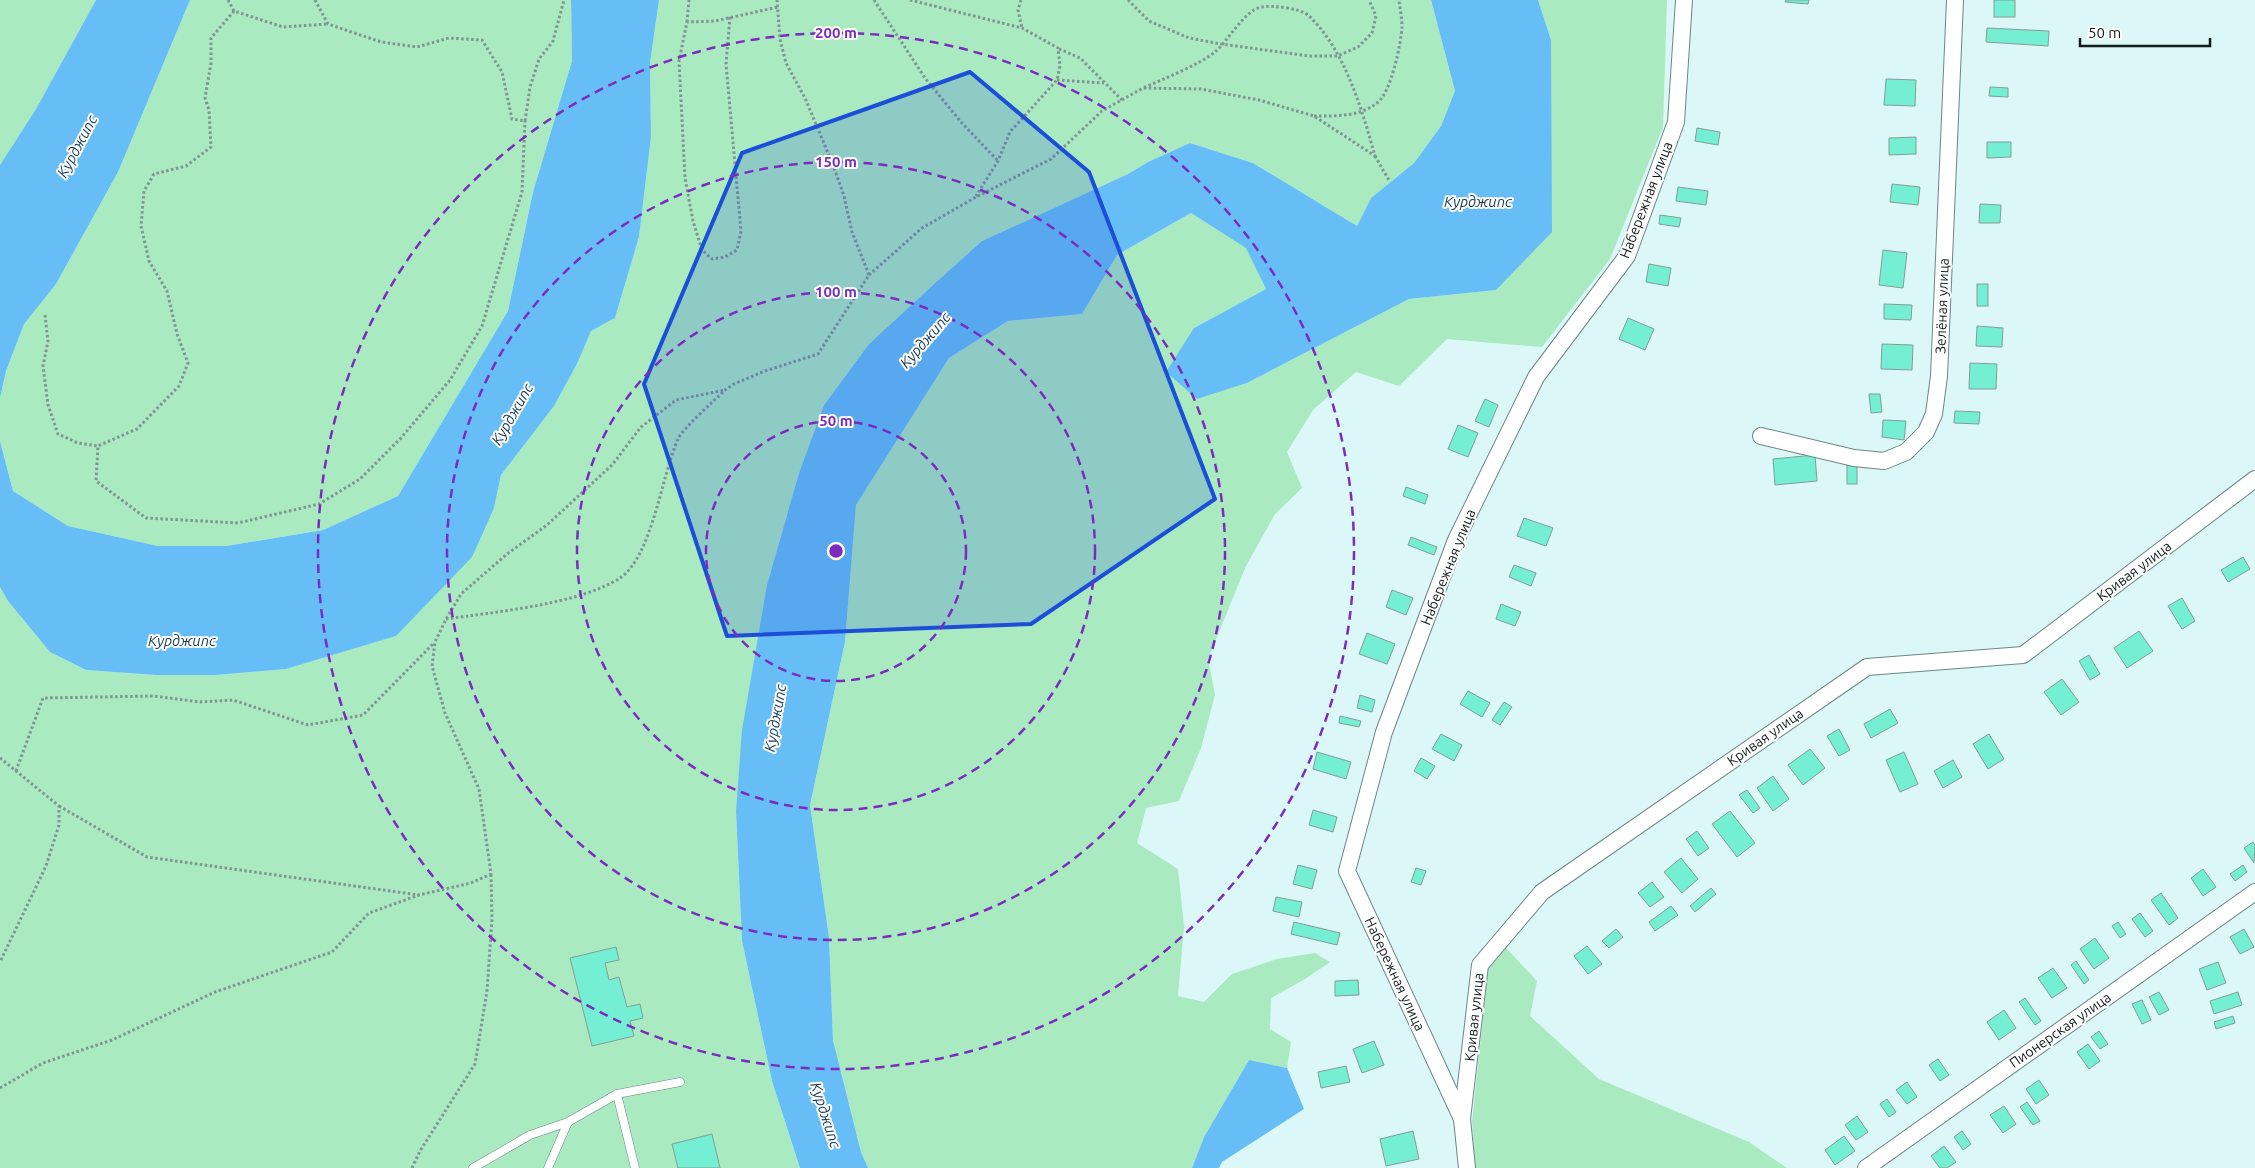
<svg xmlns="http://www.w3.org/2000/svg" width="2255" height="1168" viewBox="0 0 2255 1168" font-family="Ubuntu,sans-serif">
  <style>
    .green { fill: #aaeac1 }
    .water { fill: #67bef7 }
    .building { fill: #74efd4; stroke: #859d96 }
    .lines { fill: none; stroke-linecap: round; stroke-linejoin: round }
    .lane-casing { stroke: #6d8687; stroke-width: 9 }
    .street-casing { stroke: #6d8687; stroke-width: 18 }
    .path { stroke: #809494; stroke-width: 3; stroke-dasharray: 2.5 2.5; stroke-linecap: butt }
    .lane { stroke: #fff; stroke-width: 8 }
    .street { stroke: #fff; stroke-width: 16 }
    .marked { fill: #1d4ed8; fill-opacity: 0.2; stroke: #1d4ed8; stroke-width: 4; stroke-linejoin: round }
    .ring { fill: none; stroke: #7b2cbf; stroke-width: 2.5; stroke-dasharray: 9 6 }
    .labels { text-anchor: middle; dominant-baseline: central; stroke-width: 4; stroke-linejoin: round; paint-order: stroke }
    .street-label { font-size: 14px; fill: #111b1b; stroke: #fefefe }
    .water-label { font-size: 15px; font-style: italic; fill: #163b52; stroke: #fefefe }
    .centre { fill: #7b2cbf; stroke: #fefefe; stroke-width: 2.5 }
    .ring-label { font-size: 15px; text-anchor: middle; font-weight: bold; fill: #7b2cbf; stroke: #fefefe; stroke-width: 4; stroke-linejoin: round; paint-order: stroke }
  </style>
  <rect width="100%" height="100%" fill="#dbf7f7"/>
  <g class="green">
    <path d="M0 0H96L36 109 0 165Z"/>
    <path d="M190 0H571L572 61 533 192 508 311 398 496 323 530 226 546H158L68 526 13 491 0 441V398L6 371 24 323 56 284 118 172Z"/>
    <path d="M659 0H1431L1455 91 1441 126 1414 163 1371 198 1357 226 1253 163 1190 143 1148 162 1128 174 982 241 933 285 869 344 824 405 799 473 767 585 736 811 742 941 772 1081 800 1168H0V587L8 601 50 652 86 670 156 675H216L286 669 396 636 494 508 501 475 554 406 577 364 591 331 615 318 639 237 651 137 650 63Z"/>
    <path d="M1538 0H1667L1663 127 1610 259 1542 347 1447 339 1399 386 1356 372 1313 410 1287 452 1302 488 1275 514 1246 566 1208 659 1215 695 1201 748 1179 801 1146 808 1137 843 1178 869 1184 926 1178 996 1204 1002 1232 974 1277 959 1315 953 1330 962 1305 979 1271 998 1270 1029 1291 1042 1287 1068 1249 1060 1204 1137 1192 1168H868L861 1152 833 1040 829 937 810 805 845 642 856 505 949 358 1008 321 1082 314 1117 255 1191 213 1247 248 1266 289 1194 328 1197 399 1247 383 1409 299 1496 290 1551 40Z"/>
    <path d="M1505 947 1537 981 1530 1016 1599 1079 1749 1142 1787 1168H1475L1472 1122 1488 969Z"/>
  </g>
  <g class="water">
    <path d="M96 0H190L118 172 56 284 24 324 6 371 0 398V165L36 109Z"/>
    <path d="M571 0H659L650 63 651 137 639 237 615 318 591 331 577 364 554 406 501 475 494 508 472 557 396 636 286 669 216 675H156L86 670 50 652 8 601 0 587V441L13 491 68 526 158 546H226L323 530 398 496 508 311 533 192 572 61Z"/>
    <path d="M1431 0H1538L1551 40 1552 232 1496 290 1409 299 1247 383 1197 399 1166 372 1194 328 1266 289 1246 248 1191 213 1117 255 1082 314 1008 321 949 358 856 505 845 642 810 805 829 937 833 1040 861 1152 868 1168H800L772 1081 742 941 736 811 742 730 767 585 799 473 824 405 869 344 933 285 982 241 1128 174 1148 162 1190 143 1253 163 1357 226 1371 198 1414 163 1441 126 1455 91Z"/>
    <path d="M1249 1060 1287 1068 1304 1109 1222 1162 1219 1168H1192L1204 1137Z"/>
  </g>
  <g class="building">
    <path d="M1786 0H1809L1808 4 1785 2Z"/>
    <rect x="1994" y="0" width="21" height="17"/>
    <path d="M1987 28 2049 31 2048 46 1986 42Z"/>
    <path d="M1886 79 1916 80 1915 106 1884 105Z"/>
    <path d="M1990 87 2008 88V97L1989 96Z"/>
    <path d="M1697 128 1720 132 1718 145 1695 141Z"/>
    <path d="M1916 137V154L1889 155V138Z"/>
    <path d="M1987 142H2011V157L1987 158Z"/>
    <path d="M1892 184 1920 187 1918 205 1890 202Z"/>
    <path d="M1678 187 1708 191 1706 205 1676 201Z"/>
    <path d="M1980 204 2001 205 2000 223H1979Z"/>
    <path d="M1660 215 1681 218 1679 227 1659 224Z"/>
    <path d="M1883 250 1907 253 1903 288 1879 285Z"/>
    <path d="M1649 264 1671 268 1668 286 1646 282Z"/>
    <rect x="1977" y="284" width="11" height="22"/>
    <path d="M1884 304 1912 305 1911 320 1884 319Z"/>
    <path d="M1628 318 1654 329 1645 350 1619 339Z"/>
    <path d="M1977 326 2003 328 2002 347 1976 346Z"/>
    <path d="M1882 344 1913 345 1912 370 1881 369Z"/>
    <path d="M1970 363 1997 364 1996 389H1969Z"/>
    <path d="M1869 394H1880L1882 412 1871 413Z"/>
    <path d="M1485 399 1498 405 1489 427 1475 421Z"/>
    <path d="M1955 411 1980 412 1979 424 1954 423Z"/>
    <path d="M1883 420 1906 421 1904 440 1882 437Z"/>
    <path d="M1458 425 1478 433 1468 457 1448 449Z"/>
    <path d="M1815 455 1817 481 1775 485 1773 459Z"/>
    <rect x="1847" y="465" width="10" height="19"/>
    <path d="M1406 487 1428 495 1425 504 1403 496Z"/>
    <path d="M1524 518 1553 528 1546 546 1517 536Z"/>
    <path d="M1411 537 1437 547 1434 555 1408 545Z"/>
    <path d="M2243 557 2250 569 2228 582 2221 570Z"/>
    <path d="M1514 565 1536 573 1531 586 1509 577Z"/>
    <path d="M1392 590 1413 598 1406 615 1386 607Z"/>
    <path d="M2182 598 2195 621 2182 629 2168 606Z"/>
    <path d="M1501 604 1521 612 1515 626 1496 619Z"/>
    <path d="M2139 631 2153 651 2127 668 2114 648Z"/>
    <path d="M1367 633 1395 644 1387 664 1359 654Z"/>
    <path d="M2089 655 2100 674 2090 680 2079 661Z"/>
    <path d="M2062 679 2079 702 2061 715 2044 692Z"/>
    <path d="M1468 691 1490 703 1482 717 1460 704Z"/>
    <path d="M1360 695 1375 700 1372 712 1357 708Z"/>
    <path d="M1504 702 1512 707 1500 725 1492 720Z"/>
    <path d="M1890 709 1898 723 1871 738 1864 724Z"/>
    <path d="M1340 716 1361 721 1359 727 1339 723Z"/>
    <path d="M1839 729 1850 750 1839 756 1827 736Z"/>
    <path d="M1441 734 1462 745 1454 761 1432 749Z"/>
    <path d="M1989 734 2004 759 1988 769 1973 744Z"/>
    <path d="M1810 749 1825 768 1803 785 1788 765Z"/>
    <path d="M1317 752 1351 762 1346 779 1313 769Z"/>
    <path d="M1904 752 1918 784 1900 792 1886 760Z"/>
    <path d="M1421 758 1435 766 1427 779 1414 771Z"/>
    <path d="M1953 760 1962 777 1943 788 1934 771Z"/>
    <path d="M1773 776 1789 799 1773 811 1757 788Z"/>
    <path d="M1747 790 1760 808 1753 813 1739 795Z"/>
    <path d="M1313 810 1337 817 1333 832 1309 825Z"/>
    <path d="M1730 811 1755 843 1737 857 1712 824Z"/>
    <path d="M1697 831 1709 848 1698 856 1686 839Z"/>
    <path d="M2253 842 2255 845 2254 863 2244 848Z"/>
    <path d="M1681 858 1698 879 1682 893 1664 872Z"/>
    <path d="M1298 865 1317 870 1312 889 1293 884Z"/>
    <path d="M2243 865 2247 872 2235 881 2230 874Z"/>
    <path d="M1416 868 1426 871 1421 885 1411 882Z"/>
    <path d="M2203 869 2216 887 2203 896 2191 878Z"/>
    <path d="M1652 882 1664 897 1650 907 1638 893Z"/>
    <path d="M1711 888 1716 894 1695 912 1690 906Z"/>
    <path d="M2161 893 2178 918 2169 925 2151 900Z"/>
    <path d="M1276 897 1302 902 1299 917 1273 911Z"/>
    <path d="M1671 906 1678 915 1655 931 1649 922Z"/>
    <path d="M2140 913 2153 931 2145 937 2132 919Z"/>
    <path d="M1294 922 1340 933 1337 945 1291 934Z"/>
    <path d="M2118 922 2126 934 2120 938 2112 926Z"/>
    <path d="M1616 929 1623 937 1609 948 1602 941Z"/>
    <path d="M2244 929 2254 947 2240 954 2230 937Z"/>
    <path d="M2095 938 2109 958 2094 969 2080 949Z"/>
    <path d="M1587 946 1602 964 1588 974 1574 956Z"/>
    <path d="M616 947 619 960 605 963 609 980 619 977 627 1007 640 1004 643 1018 630 1021 634 1036 592 1046 570 958Z"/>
    <path d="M2076 961 2089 980 2084 984 2071 965Z"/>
    <path d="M2218 962 2226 983 2207 990 2199 969Z"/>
    <path d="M2053 968 2067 988 2052 998 2038 978Z"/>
    <path d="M1358 980 1359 995 1335 996V981Z"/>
    <path d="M2159 992 2169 1010 2159 1015 2149 997Z"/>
    <path d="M2238 992 2242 1005 2214 1014 2210 1001Z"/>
    <path d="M2025 998 2041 1021 2035 1025 2019 1002Z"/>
    <path d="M2142 1000 2151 1020 2142 1024 2132 1004Z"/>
    <path d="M2004 1010 2016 1028 1999 1040 1987 1022Z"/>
    <path d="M2233 1016 2235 1023 2216 1029 2214 1022Z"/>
    <path d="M2099 1031 2108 1044 2100 1049 2091 1037Z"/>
    <path d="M1374 1041 1384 1065 1362 1073 1353 1049Z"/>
    <path d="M2088 1044 2100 1061 2089 1069 2077 1052Z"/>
    <path d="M1938 1059 1949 1075 1940 1081 1929 1065Z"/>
    <path d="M1346 1066 1350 1082 1321 1088 1318 1072Z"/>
    <path d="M2039 1080 2049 1095 2036 1104 2026 1089Z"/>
    <path d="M1907 1082 1917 1097 1907 1104 1896 1090Z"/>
    <path d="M1887 1099 1896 1112 1889 1117 1880 1104Z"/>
    <path d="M2027 1102 2040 1121 2033 1125 2020 1107Z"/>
    <path d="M2004 1106 2016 1124 2003 1133 1990 1115Z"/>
    <path d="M1857 1116 1868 1132 1856 1140 1845 1125Z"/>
    <path d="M1413 1131 1419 1159 1386 1166 1380 1139Z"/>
    <path d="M1962 1131 1971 1144 1963 1150 1954 1137Z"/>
    <path d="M712 1134 720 1168H678L672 1144Z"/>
    <path d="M1844 1136 1855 1151 1835 1165 1825 1150Z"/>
    <path d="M1944 1146 1956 1162 1947 1168H1940L1931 1156Z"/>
  </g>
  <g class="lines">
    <defs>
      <g id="lane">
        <path d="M617 1094 635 1168"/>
        <path d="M473 1168 530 1135 568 1122 617 1094 680 1082"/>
        <path d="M548 1168 568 1122"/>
      </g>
      <g id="street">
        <path d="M1761 436 1854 458 1884 461 1906 452 1926 432 1934 414 1939 376 1955 0"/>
        <path d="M1462 1119 1347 871 1384 732 1456 540 1536 377 1627 256 1676 122 1684 0"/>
        <path d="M1467 1168 1462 1119 1480 965 1542 892 1867 667 2023 655 2255 479"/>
        <path d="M1866 1168 2255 892"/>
      </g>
    </defs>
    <use href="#lane" class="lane-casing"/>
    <use href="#street" class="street-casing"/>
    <g class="path">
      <path d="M228 0 234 11 283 27 328 24"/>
      <path d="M315 0 328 24 381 42 417 47 449 38 482 40 502 72 512 119 525 121 530 87 539 59 553 41 564 0"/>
      <path d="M874 0 925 78 961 122 998 161"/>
      <path d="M910 0 1022 28 1058 48 1060 66 1057 80 1010 132 998 161 976 196"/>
      <path d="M1021 0 1018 10 1022 28"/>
      <path d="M1128 0 1149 21 1189 38 1221 44 1309 56H1337L1358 47 1372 33 1376 16 1369 0"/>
      <path d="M234 11 211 38V63L205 98 209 110 211 147 186 166 154 174 144 191 141 226 149 261 167 291 177 334 188 363 179 386 137 429 98 446 96 481 146 518 238 523 319 504 360 479 401 438 450 380 482 326 522 192 525 121"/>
      <path d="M730 17 726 64 741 231 737 250 725 257 712 259 702 250 693 221 685 178 679 61 687 22 715 21 778 7"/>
      <path d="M687 22 689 0"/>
      <path d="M1059 49 1080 58 1122 100"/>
      <path d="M1057 80 1104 83"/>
      <path d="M1314 116C1336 116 1359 117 1377 103 1391 93 1401 44 1402 27 1402 18 1400 9 1399 0"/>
      <path d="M1375 156 1390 182"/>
      <path d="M869 275 922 228 976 197 1051 159 1102 111 1143 88 1201 89 1259 100 1314 116 1375 156C1362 110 1345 50 1309 16 1301 8 1272 5 1261 7 1244 11 1228 41 1215 52 1199 65 1163 79 1143 88"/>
      <path d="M45 315 48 341 43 366 48 405 58 434 78 443 98 446"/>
      <path d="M446 619C495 612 580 604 620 578 652 557 662 474 678 439 682 429 715 400 725 390L734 384 765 371 818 354 869 275 852 232 844 196 833 165 805 98 786 63 780 39 777 0"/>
      <path d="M0 758 59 806V825L46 866 0 962"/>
      <path d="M16 771 43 698 154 696 200 702 233 700 308 725 363 715 434 643"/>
      <path d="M59 806 147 857 419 895"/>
      <path d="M0 1088 43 1063 112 1040 215 992 332 952 369 913 419 895 471 883 491 874 479 789 445 713 432 666 435 642 446 619 461 594 507 554 547 525 612 465 641 427 676 400 725 390"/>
      <path d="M412 1168 420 1151 475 1064 487 991 492 919 491 875"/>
    </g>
    <use href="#lane" class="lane"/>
    <use href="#street" class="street"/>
  </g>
  <path class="marked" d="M970 72 1089 172 1215 499 1031 624 727 636 644 384 742 153Z"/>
  <g class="ring">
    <circle cx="836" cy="551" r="130"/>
    <circle cx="836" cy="551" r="259"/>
    <circle cx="836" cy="551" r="389"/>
    <circle cx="836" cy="551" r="518"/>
  </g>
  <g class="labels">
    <g class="street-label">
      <text transform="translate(1646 200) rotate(-69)">Набережная улица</text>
      <text transform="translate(1942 306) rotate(-88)">Зелёная улица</text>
      <text transform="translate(1448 567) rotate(-68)">Набережная улица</text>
      <text transform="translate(2134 571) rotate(-37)">Кривая улица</text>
      <text transform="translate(1765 737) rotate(-35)">Кривая улица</text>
      <text transform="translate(1395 974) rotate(65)">Набережная улица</text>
      <text transform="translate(1474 1017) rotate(-84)">Кривая улица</text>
      <text transform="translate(2060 1030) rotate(-35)">Пионерская улица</text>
    </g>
    <g class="water-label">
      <text transform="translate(77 146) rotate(-62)">Курджипс</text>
      <text x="1478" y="201">Курджипс</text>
      <text transform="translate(925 340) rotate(-49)">Курджипс</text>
      <text transform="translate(512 414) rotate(-60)">Курджипс</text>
      <text x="182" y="640">Курджипс</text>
      <text transform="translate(775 718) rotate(-80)">Курджипс</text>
      <text transform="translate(826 1115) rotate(72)">Курджипс</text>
    </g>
  </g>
  <circle cx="836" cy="551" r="8" class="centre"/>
  <g class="ring-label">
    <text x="836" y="38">200 m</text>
    <text x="836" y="167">150 m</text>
    <text x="836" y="297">100 m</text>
    <text x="836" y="426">50 m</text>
  </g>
  <path d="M2080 38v8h130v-8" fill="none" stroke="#111b1b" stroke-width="2.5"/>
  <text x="2088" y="38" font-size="15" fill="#111b1b" stroke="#fefefe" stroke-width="4" paint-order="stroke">50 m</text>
</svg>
